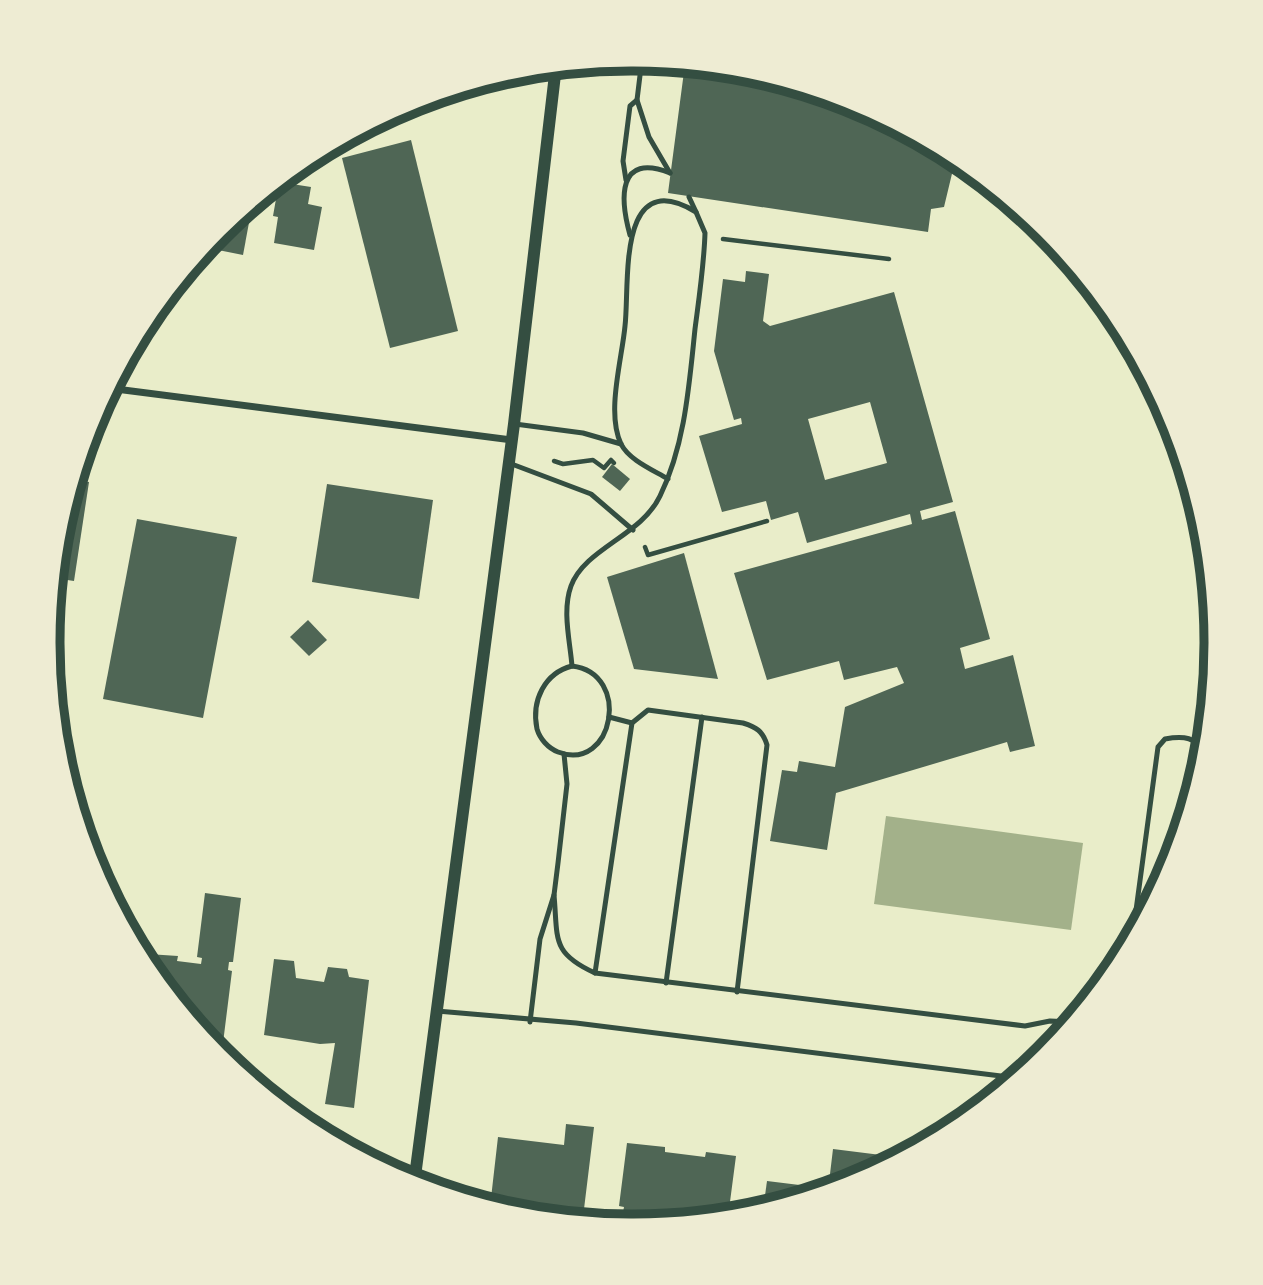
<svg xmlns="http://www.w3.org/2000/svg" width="1263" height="1285" viewBox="0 0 1263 1285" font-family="Manrope,sans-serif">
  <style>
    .water { fill: #a3b18a }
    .building { fill: #4f6655; fill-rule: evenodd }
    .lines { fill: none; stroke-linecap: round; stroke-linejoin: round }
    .path { stroke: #344e41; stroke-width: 4.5 }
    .service { stroke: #344e41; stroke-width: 5 }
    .minor { stroke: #344e41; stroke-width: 7 }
    .tertiary { stroke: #344e41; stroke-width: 12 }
    .rim { fill: none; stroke: #344e41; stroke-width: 9 }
  </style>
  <rect width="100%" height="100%" fill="#e9edc9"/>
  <path class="water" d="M886 816 1083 843 1071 930 874 904Z"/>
  <g class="building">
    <path d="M685 64 746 70 855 103 956 157 944 207 931 209 928 232 668 193Z"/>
    <path d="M411 140 458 331 390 348 342 158Z"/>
    <path d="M279 182 311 187 308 204 322 207 314 250 274 243 278 217 273 216Z"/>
    <path d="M253 201 243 255 218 250 222 227Z"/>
    <path d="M746 271 769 274 763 321 770 326 894 292 953 502 920 511 922 520 955 511 990 639 960 648 965 669 1013 655 1035 746 1010 752 1007 742 836 793 827 850 770 841 782 770 797 772 799 761 835 767 845 707 904 683 897 667 844 680 839 661 767 680 734 573 912 524 910 514 807 543 798 512 771 520 766 501 722 512 699 436 742 424 741 418 734 420 714 351 723 279 745 282ZM870 402 887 463 825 480 808 419Z"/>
    <path d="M612 464 630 479 620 491 602 477Z"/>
    <path d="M73 480 89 482 74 581 54 578 59 528Z"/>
    <path d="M327 484 433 500 419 599 312 582Z"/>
    <path d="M137 519 237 537 203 718 103 699Z"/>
    <path d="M684 553 718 679 634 669 607 577Z"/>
    <path d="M308 620 327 640 309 656 290 637Z"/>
    <path d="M205 893 241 898 233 962H229L228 970 232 971 223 1043 207 1041 145 967 132 941 149 944 148 954 178 956 177 961 201 964 202 958 197 957Z"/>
    <path d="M274 959 294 961 296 978 324 982 328 967 347 969 349 977 369 980 354 1108 325 1104 335 1043 320 1044 264 1035Z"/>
    <path d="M566 1124 594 1127 584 1209 535 1204 533 1214 490 1207 498 1137 564 1145Z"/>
    <path d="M627 1143 665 1147V1152L705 1157 706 1152 736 1156 728 1217 696 1220 697 1217 682 1216 681 1222 666 1223 667 1214 653 1212 652 1225 630 1224V1218L622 1217 624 1207 619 1206Z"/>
    <path d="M833 1149 881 1155 879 1170 849 1184 850 1177 830 1174Z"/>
    <path d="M767 1181 832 1189 763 1210Z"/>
  </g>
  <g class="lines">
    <g class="path">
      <path d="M723 239 889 259"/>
      <path d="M554 461 563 464 593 460 604 468 611 460 614 463"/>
      <path d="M645 547 648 555 767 521"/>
    </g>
    <g class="service">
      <path d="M642 59 637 100 649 137 670 173"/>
      <path d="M626 180 623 161 630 106 637 100"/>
      <path d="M689 197 696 212"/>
      <path d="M630 235C620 199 617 152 670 173"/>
      <path d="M515 424 583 433 621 444"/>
      <path d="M509 463 591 494 633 530"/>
      <path d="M572 666C570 641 562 611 571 586 585 548 641 536 660 496 685 445 689 386 695 329 699 298 704 265 705 233L696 212C616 164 630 284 625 326 622 359 606 413 621 444 629 460 653 470 668 479"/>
      <path d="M572 666C632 673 614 773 558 752 548 748 540 739 537 729 531 700 545 673 572 666Z"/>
      <path d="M609 717 632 723"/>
      <path d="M554 895C558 939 551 953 595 973L1025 1026 1050 1021 1072 1022"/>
      <path d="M1132 940 1158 747 1165 739C1182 736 1198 736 1205 755"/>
      <path d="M595 973 632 723 648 710 743 723C756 727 763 731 767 745L737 992"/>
      <path d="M666 983 702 717"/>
      <path d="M437 1011 576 1023 1017 1078"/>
      <path d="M530 1022 540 939 554 895 558 863 567 784 564 754"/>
    </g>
    <path class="minor" d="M108 388 512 440"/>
    <path class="tertiary" d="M414 1184 514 424 556 66"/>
  </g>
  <path d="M0 0H1263V1285H0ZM631 71H633A571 571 0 0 1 1204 642V643A571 571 0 0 1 633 1214H631A571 571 0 0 1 60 643V642A571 571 0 0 1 631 71Z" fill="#eeecd3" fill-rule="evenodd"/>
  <path class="rim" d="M631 71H633A571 571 0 0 1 1204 642V643A571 571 0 0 1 633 1214H631A571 571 0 0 1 60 643V642A571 571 0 0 1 631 71Z"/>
</svg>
